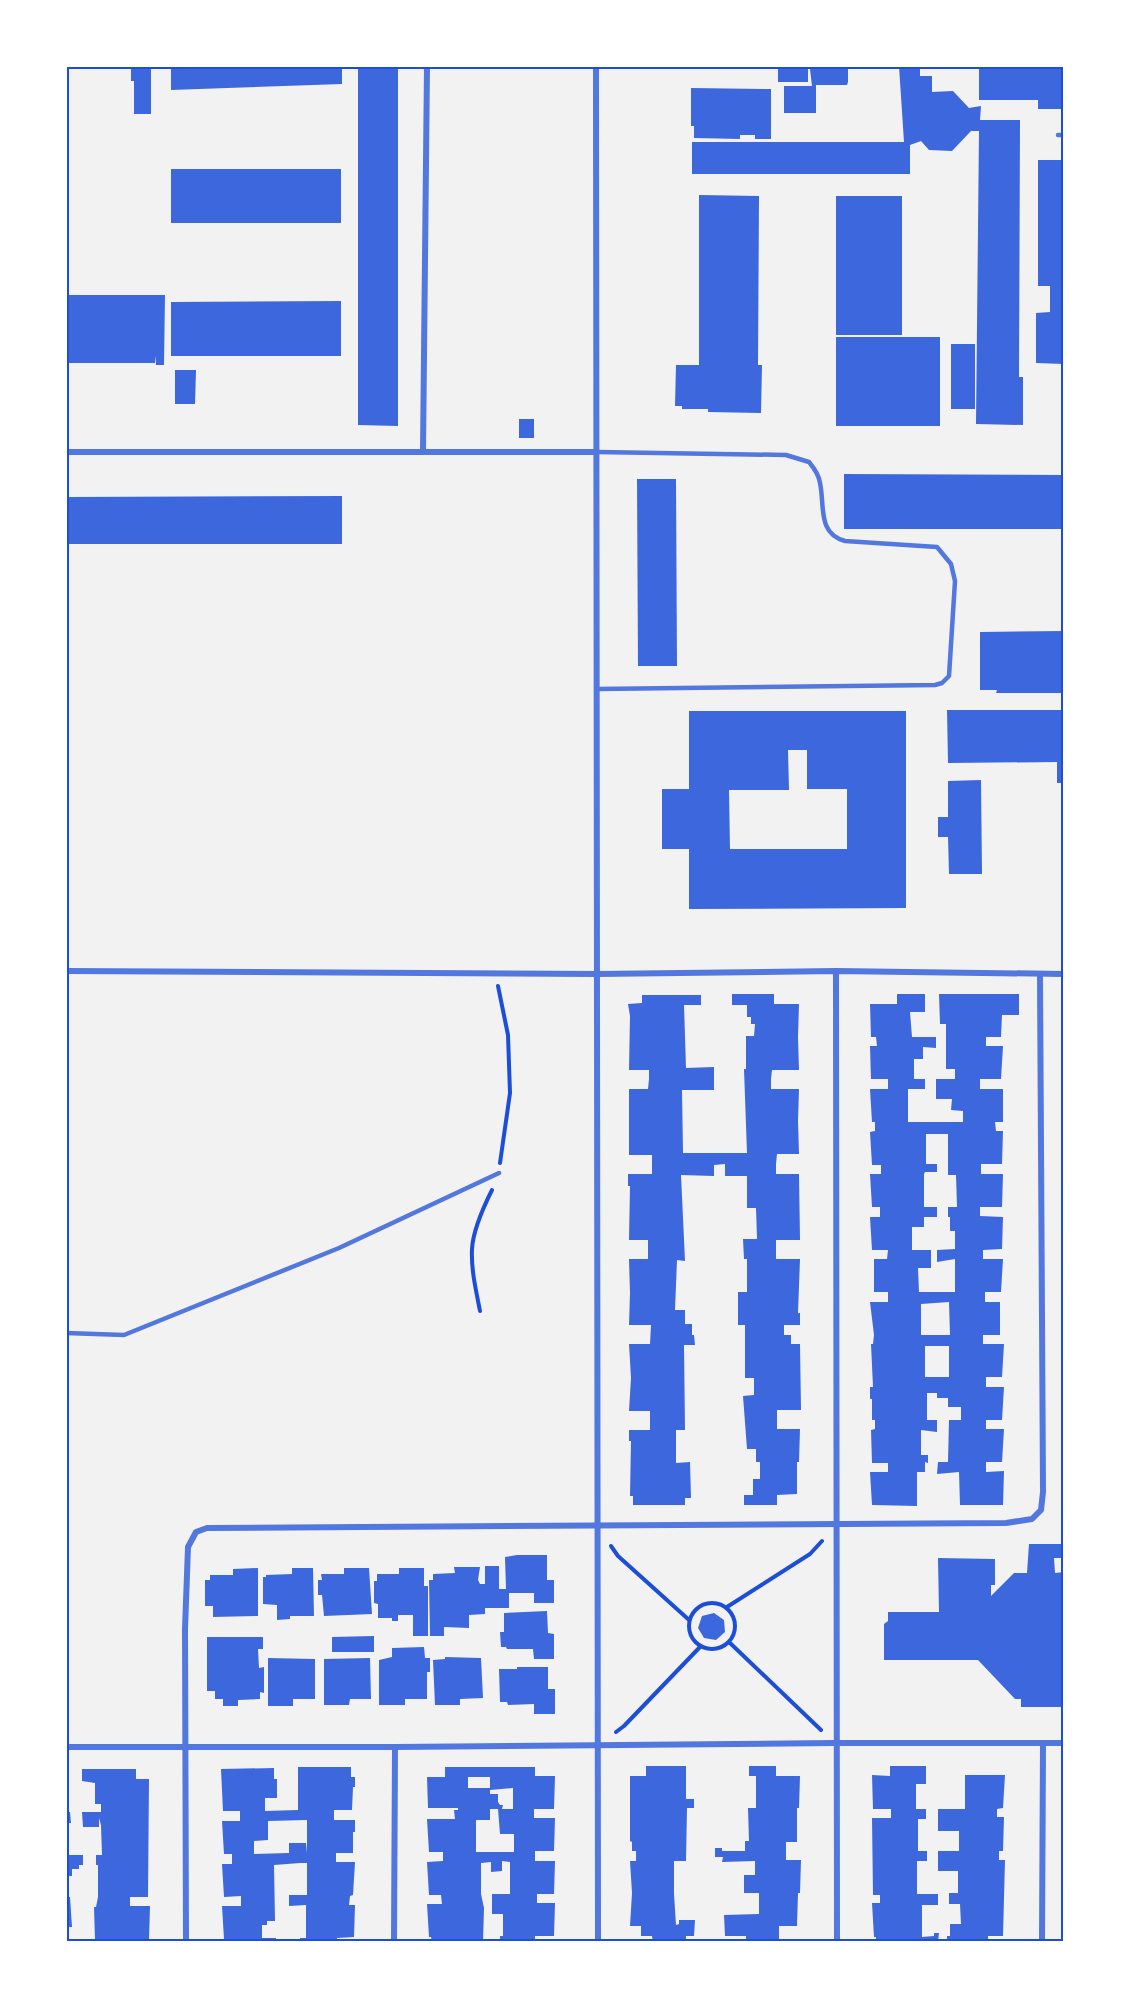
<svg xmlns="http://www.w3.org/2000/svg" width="1130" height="2008" viewBox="0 0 1130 2008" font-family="'Source Sans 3',sans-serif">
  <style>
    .building { fill: #3d67dc; fill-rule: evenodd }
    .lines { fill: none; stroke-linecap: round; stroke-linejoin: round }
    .path { stroke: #1d4ed8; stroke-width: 4 }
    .service { stroke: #5277de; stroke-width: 4.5 }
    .minor { stroke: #5277de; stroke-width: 6 }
    .neatline { fill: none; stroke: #1d4ed8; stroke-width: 2 }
  </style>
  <rect width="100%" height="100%" fill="#f2f2f2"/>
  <g class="building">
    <path d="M131 66H151V114H134V81H131Z"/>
    <path d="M171 66H342V84L171 90Z"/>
    <path d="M358 66H398V426L358 425Z"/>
    <path d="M899 66H920V76H932V92L953 91 969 108 981 106 980 120H1020L1019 377H1023V425L976 424 979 131H971L952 151 929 150 921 141 910 145V174H692V142H904Z"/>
    <path d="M979 66H1064V109H1038V100H979Z"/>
    <rect x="778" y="69" width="30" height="13"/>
    <path d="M810 69H848V82L847 85H816V113H784V86H812Z"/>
    <path d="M691 88 771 89V139H755V135H740V139L694 138V126H691Z"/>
    <path d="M1038 160H1064V364L1036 363V313L1050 312V286H1038Z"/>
    <rect x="171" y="169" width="170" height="54"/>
    <path d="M699 195 759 196 758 365H762L761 413 708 412V409H682V406H675L676 365H699Z"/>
    <rect x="836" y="196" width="66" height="139"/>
    <path d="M66 295H165L164 365H156V356L155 363H66Z"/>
    <path d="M341 301V356H171V302Z"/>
    <rect x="836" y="337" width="104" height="89"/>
    <rect x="951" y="344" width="24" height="65"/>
    <path d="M175 370H196L195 404H175Z"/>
    <rect x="519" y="419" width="15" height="19"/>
    <path d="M844 474 1064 475V529H844Z"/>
    <path d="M637 479H676L677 666H638Z"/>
    <path d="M342 496V544H66V497Z"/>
    <path d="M1064 631V693H996L997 690H980V632Z"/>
    <path d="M947 710H1064V783H1057V762L948 763Z"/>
    <path d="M689 711H906V908L689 909V849H662V789H689ZM788 750H807V789H847V849H730L729 790H789Z"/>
    <path d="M981 780 982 874H949L948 837H938V817H948V781Z"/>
    <path d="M732 994H774V1004H799L798 1037 799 1070H772L771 1079V1089H799L798 1121 799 1154H777L776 1164V1174H799L800 1240H776V1259H800L798 1313H800V1325H784V1335H791V1344H800L801 1410H777V1429H800L799 1462H797V1494L777 1495V1505H744V1495H753V1479H760V1462H756V1449H747L743 1396 754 1395V1378H745V1325H738V1292H747V1259H744L743 1239H757L756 1208H747V1176H725V1164L714 1165V1176L681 1175 685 1261 677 1260 675 1310H685V1324H692V1335H694L695 1345H684L685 1430H676V1463L690 1462 691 1498H685V1505H633V1496H630L631 1441H629V1430H650V1411H629L631 1378 629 1344H650L651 1325H629L630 1293 629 1259H648V1240H629L630 1186H628V1174H652V1155H629V1089H648L649 1079V1070H629L630 1016 628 1004 642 1003V995H701V1005H684L686 1068 714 1067V1090H682L683 1153H747L744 1069H746V1036H754L755 1024H751V1017H747V1005H732Z"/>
    <path d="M897 994H925V1012H910L912 1037H936V1048L923 1047V1059H914V1079H925V1089H908V1122H963V1111L951 1110 952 1099H936V1079H955V1069H946V1024H940L939 994H1019V1015H1002L1001 1037H986V1046H1003L1001 1079H980V1089H1003V1122H995L996 1131H1003L1002 1164H981V1174H1003L1002 1207H980V1216L1003 1217 1002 1249 983 1250V1259H1003L1001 1292H985V1302H1000V1335H983V1344H1004L1002 1377H986V1387H1004L1002 1420H986V1429H1004L1002 1462H986V1472L1004 1471 1003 1505H960L959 1472 937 1474 938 1462H948L949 1420H961V1407H948V1398H937V1393H927V1420H937V1432L921 1430V1455H928V1463L925 1462V1472H917V1506L872 1505 870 1472H888V1463H872L871 1430 875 1429V1420H872V1399H870V1387H873L871 1344H873L874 1335 870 1302H888V1292H874V1259H887L888 1250H872L870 1217H880V1207H872L870 1174H881V1165H872L870 1132 875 1131V1122H872L870 1089H888V1079H871L870 1046H877L876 1037H871L870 1004H897ZM926 1134H948V1175H956L957 1207H948V1217H950V1231H955V1249L937 1250V1262L955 1259V1292H919L918 1268H931V1250H912V1227H924V1217H937V1207H924V1174L925 1172H937V1164H926ZM949 1302 950 1335H921V1304ZM925 1346H949V1377H925Z"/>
    <path d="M1029 1544H1064V1558H1054L1055 1573 1064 1572V1699H1061V1707H1021V1699H1015L978 1660H884V1624L888 1621V1612H939L938 1558 995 1559V1585H991V1596L1014 1573H1027Z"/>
    <path d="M517 1555H547V1580H554V1603H534V1593H509V1608H485V1614L469 1615V1628L444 1627V1636H430L429 1580H433V1574L455 1573 454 1567H480L478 1580 480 1584H485V1566H499V1589H506L505 1557Z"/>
    <path d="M258 1568V1616L213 1617V1606H205V1580H210V1575H233V1569Z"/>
    <path d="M292 1568H313L314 1616H290V1619L277 1620V1605L263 1604V1577H266V1575L292 1574Z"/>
    <path d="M344 1568H369L372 1614 324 1616 322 1595H318V1580H322L321 1574H344Z"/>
    <path d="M399 1568H424V1586H428V1636H413V1615H398V1621H392V1618H378V1604L374 1603V1581H377V1574H399Z"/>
    <path d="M547 1611 548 1633 554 1634V1659H534L533 1649H507L506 1647H501L500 1632H504V1613Z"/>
    <path d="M714 1613 724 1620 725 1632 716 1640 704 1638 698 1628 702 1616Z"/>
    <path d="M374 1636V1652H332V1637Z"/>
    <path d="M207 1637H263V1649H258L259 1668 264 1667V1693L260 1692V1699L238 1700V1706H223V1699H215V1691H207Z"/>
    <path d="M424 1647 425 1658H430V1672H427V1699H405V1705H379V1660L392 1657V1648Z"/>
    <path d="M445 1657 481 1658 483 1698 460 1699V1705H435L433 1660 445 1659Z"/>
    <path d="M268 1658 315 1659V1699H293V1706H268Z"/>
    <path d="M370 1658 371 1699H350L349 1705H324V1659Z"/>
    <path d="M517 1667H548V1689H555V1714H534V1704L508 1705 507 1702H500L499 1669H517Z"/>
    <path d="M646 1766H686V1799H694V1808H687L686 1861H674V1894L676 1925 679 1924V1920H695L694 1936H686V1942H653L652 1936H641V1926H630L632 1893 630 1861H636V1851H632V1842L630 1841V1776H646Z"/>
    <path d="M749 1766H776V1776H800L799 1808H797V1842H786V1860H801L800 1893H798L797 1926H779V1942H746V1936H725L724 1915 759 1914V1893H744V1875H755V1861L722 1862 723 1857H715V1848H722V1851H745V1841H749L748 1808H756V1776H749Z"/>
    <path d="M890 1766H926V1784H916V1809H926V1819H918V1851H927V1861H917V1894H938V1905H922V1937L934 1936V1933H939L938 1942H876V1937H874L872 1903H880V1895H873L872 1818H891V1809H873L872 1775 890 1776Z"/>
    <path d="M298 1767H351V1777H355V1787H353L352 1810H334V1820H355V1832H353V1853H336V1862H355L353 1895 350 1896 349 1905H355L354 1937 337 1938V1942H300V1938H306V1905L289 1906V1895H307V1863H300L274 1865 275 1921H267V1925H262V1938H276V1942H242V1939H224L222 1906H241V1896L224 1897 222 1864H232V1854H224L222 1821H240V1811H223L221 1769 274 1768V1779H277V1798H265V1811L298 1810ZM307 1820V1853L306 1843H289V1853L254 1854V1841L268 1840V1821Z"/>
    <path d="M445 1767H535V1776H555L554 1809H534V1818H555L554 1851H535V1861H555L554 1894H537V1903H555L554 1936H535V1942H500V1936H503V1914H492V1894H510V1862L502 1861V1871L491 1872V1862L481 1863V1894L484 1908 483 1942H432L431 1937H429L427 1904H442L441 1895H429L427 1862 443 1861V1852H429L427 1819H455L454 1810H458V1808H428L427 1777H445ZM468 1777H490V1788H468ZM513 1788V1809H502L503 1805H500L498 1802V1794H490V1790ZM490 1809H498L500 1834H514V1852H476V1820H490Z"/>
    <path d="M82 1769H136V1779H149L148 1897H130V1906H150L149 1940 97 1942V1940H95L94 1907H96L98 1897V1865H96V1855H102L101 1825 99 1818V1827H83L82 1812H101V1804H95V1783L82 1781Z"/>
    <path d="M66 1770H69V1812H70L71 1823H66Z"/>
    <path d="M965 1775H1005L1003 1808 997 1809V1817H1004L1003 1851H999V1860H1005L1003 1936H988V1942H947V1936H950V1924H961L960 1904H949V1893H958V1871H938V1851H959V1831H938V1809H965Z"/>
    <path d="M66 1855H83V1865H79V1869H72V1876H66Z"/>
    <path d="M66 1897H70L72 1927H66Z"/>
  </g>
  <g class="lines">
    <g class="path">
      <path d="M498 986 508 1035 510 1093 500 1163"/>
      <path d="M480 1311C476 1290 471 1270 472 1249 473 1231 484 1206 492 1190"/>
      <path d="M611 1546 618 1556 688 1619"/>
      <circle cx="712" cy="1626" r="23"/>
      <path d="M727 1607 810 1554 822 1541"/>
      <path d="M730 1643 821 1730"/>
      <path d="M616 1732 624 1726 700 1647"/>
    </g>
    <g class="service">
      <path d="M1058 135H1064"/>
      <path d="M597 452 786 455 809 462C814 468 819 475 820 483 825 506 817 533 845 541L937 547 951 564 955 581 949 676 942 683 935 685 597 689"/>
      <path d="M66 1333 124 1335 339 1248 499 1173"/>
    </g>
    <g class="minor">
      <path d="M596 66 598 1942"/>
      <path d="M66 452H597"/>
      <path d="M423 452 427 66"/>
      <path d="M66 971 597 974 836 971 1064 974"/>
      <path d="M836 971 837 1942"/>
      <path d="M66 1747H395L835 1743H1064"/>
      <path d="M186 1942 185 1629 188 1547 196 1532 207 1528 1006 1523 1032 1519 1041 1510 1043 1492 1040 975"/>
      <path d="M394 1942 395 1747"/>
      <path d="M1042 1942 1043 1743"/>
    </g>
  </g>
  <rect width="1130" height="2008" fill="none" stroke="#ffffff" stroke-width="135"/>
  <rect x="68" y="68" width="994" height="1872" class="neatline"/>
</svg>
